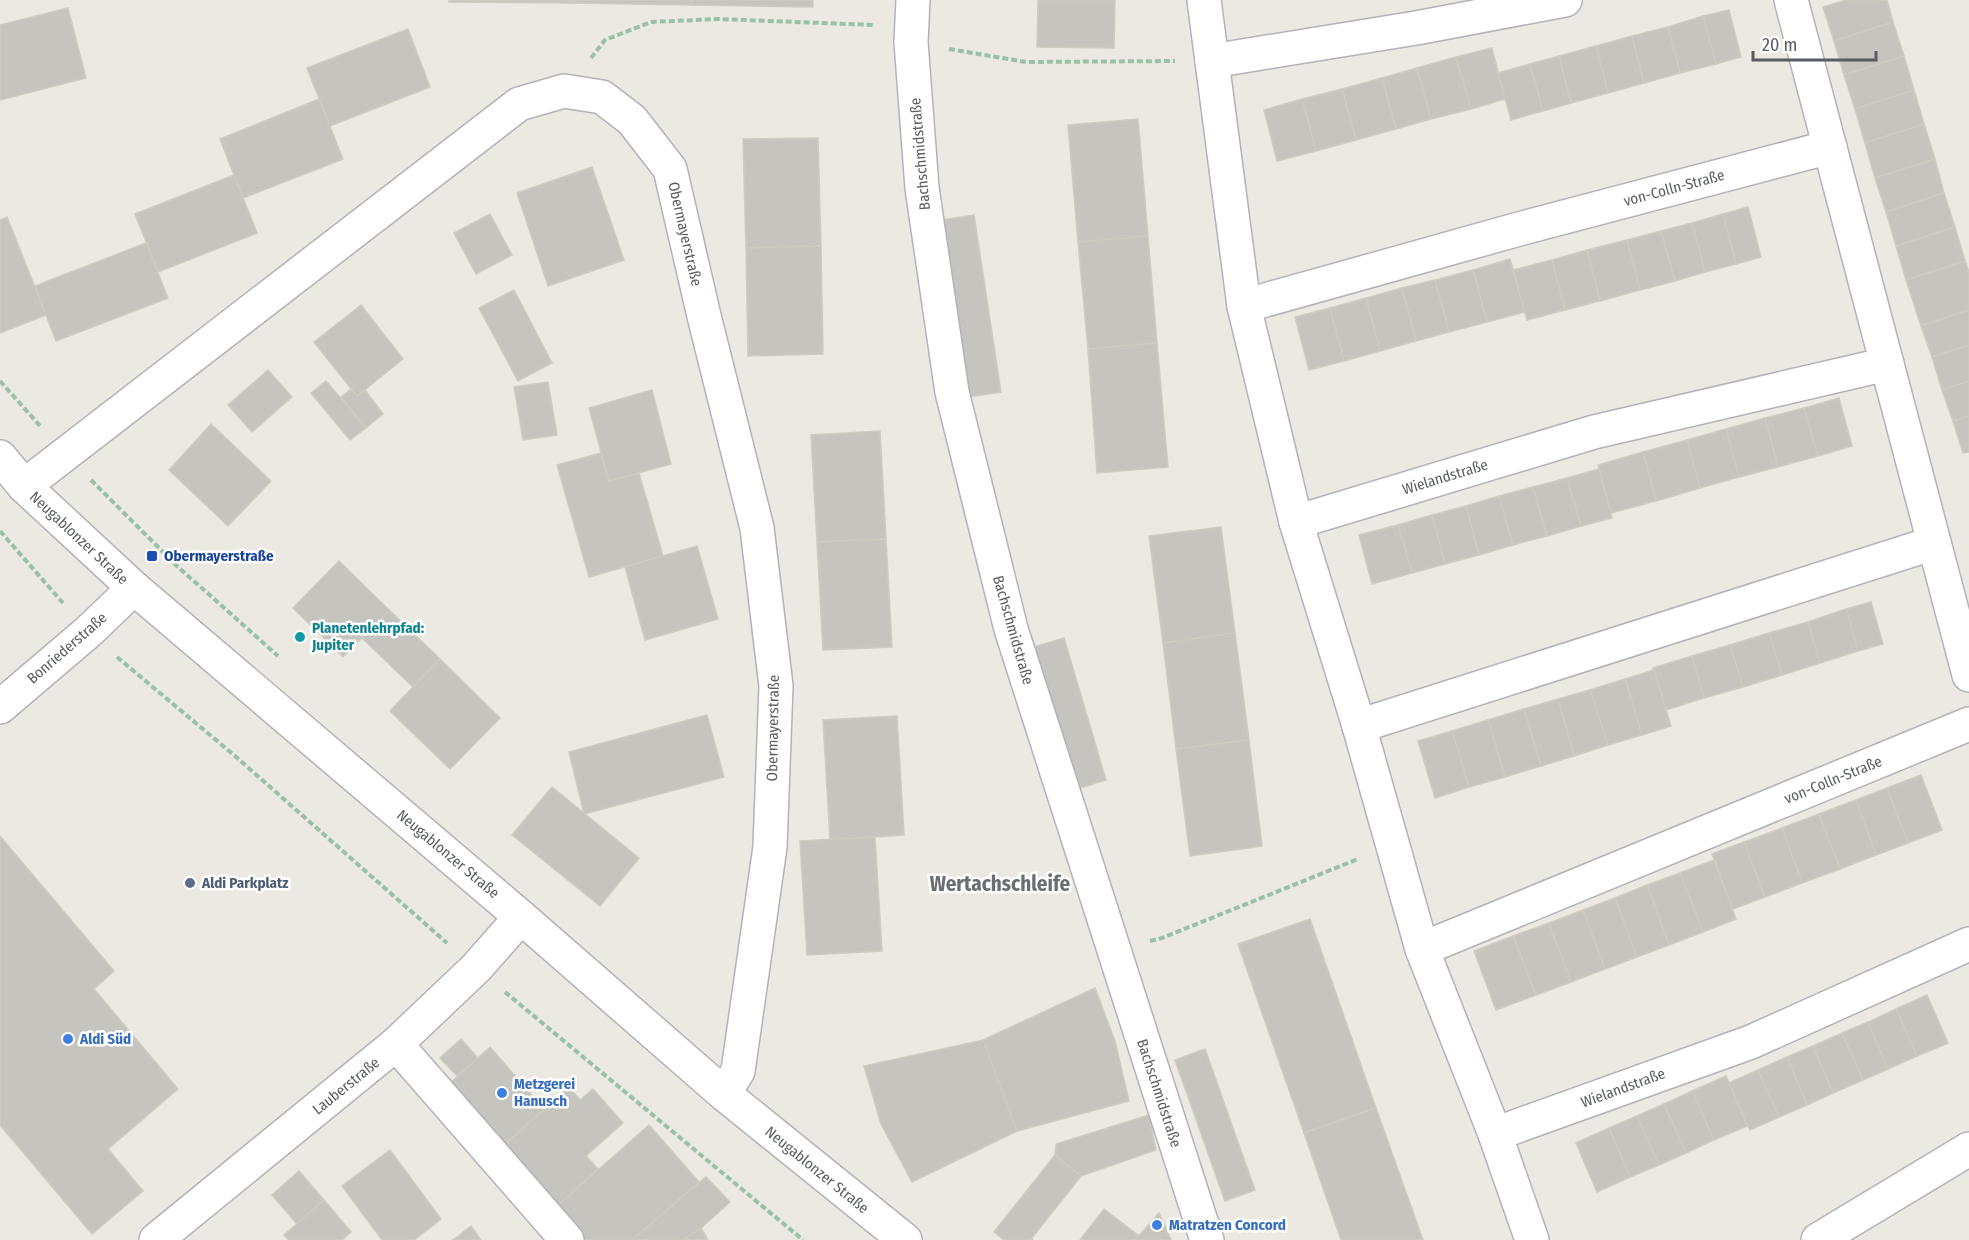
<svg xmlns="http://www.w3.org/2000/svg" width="1969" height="1240" viewBox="0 0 1969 1240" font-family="'Fira Sans Condensed',sans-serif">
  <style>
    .building { fill: #c6c4be; stroke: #cfcbc0; stroke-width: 1.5 }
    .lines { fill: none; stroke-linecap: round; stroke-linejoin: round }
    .minor-casing { stroke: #b1b3b8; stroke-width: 36 }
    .path { stroke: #99c1a6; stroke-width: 4; stroke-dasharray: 6 3; stroke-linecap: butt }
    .minor { stroke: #fff; stroke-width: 33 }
    .transit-dot { fill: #1a4fb4; stroke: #fff; stroke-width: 2 }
    .culture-dot { fill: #0f9aa8; stroke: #fff; stroke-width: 2 }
    .service-dot { fill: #5c6f8a; stroke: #fff; stroke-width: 2 }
    .shop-dot { fill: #3f7fe0; stroke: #fff; stroke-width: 2 }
    .labels { text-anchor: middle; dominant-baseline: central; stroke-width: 5; stroke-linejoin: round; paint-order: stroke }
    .street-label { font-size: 15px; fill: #595c61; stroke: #fff }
    .transit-label { font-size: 15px; font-weight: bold; fill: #164399; stroke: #fff; text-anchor: start }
    .culture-label { font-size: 15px; font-weight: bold; fill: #0d838f; stroke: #fff; text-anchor: start }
    .service-label { font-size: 15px; font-weight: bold; fill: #4e5e75; stroke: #fff; text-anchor: start }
    .shop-label { font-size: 15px; font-weight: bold; fill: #366cbe; stroke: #fff; text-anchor: start }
    .district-label { font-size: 21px; font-weight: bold; fill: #6a6e72; stroke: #fff }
  </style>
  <rect width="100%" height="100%" fill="#ebe9e1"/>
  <g class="building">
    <path d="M449 0H570V3L449 2Z"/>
    <path d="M570 0H692L691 5 570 3Z"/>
    <path d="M692 0H813V7L691 5Z"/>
    <path d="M1038 0H1115L1114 48 1037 47Z"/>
    <path d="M1846 0H1887L1893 22 1834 41 1823 7Z"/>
    <path d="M68 8 86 78 0 100V25Z"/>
    <path d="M1729 10 1741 57 1716 64 1703 16Z"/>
    <path d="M1703 16 1716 64 1680 73 1668 27Z"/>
    <path d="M1893 22 1904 56 1844 75 1834 41Z"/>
    <path d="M1668 27 1680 73 1644 83 1632 36Z"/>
    <path d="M408 29 430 87 330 126 307 68Z"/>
    <path d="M1632 36 1644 83 1608 93 1596 46Z"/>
    <path d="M1596 46 1608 93 1571 103 1559 56Z"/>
    <path d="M1492 48 1505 99 1471 109 1456 57Z"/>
    <path d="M1559 56 1571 103 1543 111 1530 64Z"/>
    <path d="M1904 56 1914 90 1855 109 1844 75Z"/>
    <path d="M1456 57 1471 109 1431 119 1417 68Z"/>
    <path d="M1530 64 1543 111 1511 120 1498 73Z"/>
    <path d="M1417 68 1431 119 1396 129 1382 78Z"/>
    <path d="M1382 78 1396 129 1356 140 1342 89Z"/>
    <path d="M1342 89 1356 140 1316 151 1302 99Z"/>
    <path d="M1914 90 1924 124 1865 143 1855 109Z"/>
    <path d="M319 99 343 159 243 198 220 139Z"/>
    <path d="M1302 99 1316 151 1277 161 1264 110Z"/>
    <path d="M1138 119 1148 236 1078 242 1068 125Z"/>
    <path d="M1924 124 1935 159 1875 178 1865 143Z"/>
    <path d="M818 138 821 246 746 248 743 139Z"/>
    <path d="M1935 159 1944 193 1886 212 1875 178Z"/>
    <path d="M592 167 624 260 548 286 517 193Z"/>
    <path d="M234 175 257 233 158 272 135 214Z"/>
    <path d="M1944 193 1955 227 1896 246 1886 212Z"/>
    <path d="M1748 207 1761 257 1736 264 1723 214Z"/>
    <path d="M490 214 512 255 476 274 454 233Z"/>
    <path d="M1723 214 1736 264 1705 272 1692 223Z"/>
    <path d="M974 215 1001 392 969 397 942 220Z"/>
    <path d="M7 217 46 315 0 333V220Z"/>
    <path d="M1692 223 1705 272 1675 281 1661 231Z"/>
    <path d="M1955 227 1965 261 1906 280 1896 246Z"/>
    <path d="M1661 231 1675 281 1640 290 1627 240Z"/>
    <path d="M1148 236 1157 343 1088 349 1078 242Z"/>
    <path d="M1627 240 1640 290 1600 301 1587 250Z"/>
    <path d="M146 243 168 298 56 341 35 286Z"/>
    <path d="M821 246 823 354 748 356 746 248Z"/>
    <path d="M1587 250 1600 301 1565 310 1552 260Z"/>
    <path d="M1510 259 1525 312 1487 322 1473 270Z"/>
    <path d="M1552 260 1565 310 1527 320 1513 270Z"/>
    <path d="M1965 261 1969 272V310L1921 326 1906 280Z"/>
    <path d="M1473 270 1487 322 1449 332 1435 280Z"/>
    <path d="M1435 280 1449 332 1416 341 1402 288Z"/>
    <path d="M1402 288 1416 341 1380 351 1366 298Z"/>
    <path d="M514 290 552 363 518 381 479 308Z"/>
    <path d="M1366 298 1380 351 1344 361 1330 308Z"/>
    <path d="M361 305 403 359 357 396 314 342Z"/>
    <path d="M1330 308 1344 361 1309 370 1295 317Z"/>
    <path d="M1969 310V345L1932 357 1921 326Z"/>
    <path d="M1157 343 1168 467 1097 473 1088 349Z"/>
    <path d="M1969 345V381L1942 390 1932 357Z"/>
    <path d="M268 370 292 397 252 432 228 405Z"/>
    <path d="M326 381 366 428 350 440 311 393Z"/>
    <path d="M1969 381V416L1953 421 1942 390Z"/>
    <path d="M548 382 557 435 523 440 514 387Z"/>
    <path d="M351 389 357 396 365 390 383 414 366 428 341 397Z"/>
    <path d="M652 390 671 464 609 481 589 408Z"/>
    <path d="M1839 398 1852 446 1818 456 1804 408Z"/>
    <path d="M1804 408 1818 456 1778 467 1765 418Z"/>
    <path d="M1969 416V452L1963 453 1953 421Z"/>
    <path d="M1765 418 1778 467 1739 477 1726 429Z"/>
    <path d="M211 424 271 481 228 526 169 470Z"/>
    <path d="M1726 429 1739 477 1700 488 1687 440Z"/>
    <path d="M880 431 886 539 817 542 811 435Z"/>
    <path d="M1687 440 1700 488 1656 501 1643 452Z"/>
    <path d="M1643 452 1656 501 1611 513 1598 465Z"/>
    <path d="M601 453 609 481 639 473 663 556 589 577 557 465Z"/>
    <path d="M1599 469 1612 518 1581 526 1567 478Z"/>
    <path d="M1567 478 1581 526 1547 536 1533 487Z"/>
    <path d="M1533 487 1547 536 1513 545 1499 496Z"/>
    <path d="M1499 496 1513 545 1479 555 1466 506Z"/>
    <path d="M1466 506 1479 555 1445 564 1432 515Z"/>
    <path d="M1432 515 1445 564 1412 573 1398 525Z"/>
    <path d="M1398 525 1412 573 1372 584 1359 535Z"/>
    <path d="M1221 527 1235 633 1163 643 1149 536Z"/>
    <path d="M886 539 892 647 823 650 817 542Z"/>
    <path d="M697 546 718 619 645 640 625 567Z"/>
    <path d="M339 561 389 610 343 657 293 608Z"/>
    <path d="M1871 602 1883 644 1858 651 1846 609Z"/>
    <path d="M1846 609 1858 651 1820 663 1808 622Z"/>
    <path d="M389 610 440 659 413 687 362 638Z"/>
    <path d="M1808 622 1820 663 1782 675 1769 633Z"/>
    <path d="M1235 633 1249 740 1176 749 1163 643Z"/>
    <path d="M1769 633 1782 675 1743 687 1730 645Z"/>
    <path d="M1064 638 1106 780 1077 789 1034 647Z"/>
    <path d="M1730 645 1743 687 1704 698 1692 656Z"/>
    <path d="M1692 656 1704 698 1666 710 1653 668Z"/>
    <path d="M440 659 500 718 450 769 390 711Z"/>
    <path d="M1654 670 1671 726 1642 735 1625 679Z"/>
    <path d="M1625 679 1642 735 1608 745 1590 690Z"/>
    <path d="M1590 690 1608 745 1574 756 1558 699Z"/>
    <path d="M1558 699 1574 756 1541 766 1524 709Z"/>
    <path d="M1524 709 1541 766 1505 777 1488 720Z"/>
    <path d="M707 715 724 777 584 814 569 752Z"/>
    <path d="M897 716 904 835 830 840 823 720Z"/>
    <path d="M1488 720 1505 777 1469 787 1452 731Z"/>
    <path d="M1452 731 1469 787 1435 798 1418 741Z"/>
    <path d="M1249 740 1262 846 1190 856 1176 749Z"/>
    <path d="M1921 775 1942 830 1908 843 1887 788Z"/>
    <path d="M552 787 639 858 600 906 512 835Z"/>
    <path d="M1887 788 1908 843 1876 855 1856 800Z"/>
    <path d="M1856 800 1876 855 1840 869 1819 814Z"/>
    <path d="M1819 814 1840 869 1802 883 1782 828Z"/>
    <path d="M1782 828 1802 883 1765 897 1744 842Z"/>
    <path d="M0 836 114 971 94 989 178 1089 108 1149 143 1191 92 1234 0 1125Z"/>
    <path d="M875 837 882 951 807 955 800 841Z"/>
    <path d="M1744 842 1765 897 1733 909 1712 854Z"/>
    <path d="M1714 860 1736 919 1703 932 1680 873Z"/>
    <path d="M1680 873 1703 932 1669 945 1647 885Z"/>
    <path d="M1647 885 1669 945 1637 957 1615 898Z"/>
    <path d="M1615 898 1637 957 1605 969 1583 910Z"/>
    <path d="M1583 910 1605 969 1571 982 1549 923Z"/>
    <path d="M1310 919 1376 1108 1304 1133 1238 944Z"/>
    <path d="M1549 923 1571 982 1536 995 1513 936Z"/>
    <path d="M1513 936 1536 995 1496 1010 1474 951Z"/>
    <path d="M1095 988 1115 1041 1129 1101 1017 1131 983 1040Z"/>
    <path d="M1927 995 1948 1043 1917 1056 1896 1009Z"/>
    <path d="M1896 1009 1917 1056 1888 1069 1868 1022Z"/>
    <path d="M1868 1022 1888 1069 1863 1080 1842 1033Z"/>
    <path d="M1842 1033 1863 1080 1833 1093 1813 1046Z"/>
    <path d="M461 1039 478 1058 457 1076 440 1058Z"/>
    <path d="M983 1040 1017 1131 912 1182 881 1124 864 1066Z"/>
    <path d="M1813 1046 1833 1093 1807 1105 1787 1057Z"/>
    <path d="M490 1047 544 1109 502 1147 448 1085Z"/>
    <path d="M1205 1049 1255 1190 1225 1201 1175 1060Z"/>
    <path d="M1787 1057 1807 1105 1779 1117 1758 1070Z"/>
    <path d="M1758 1070 1779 1117 1750 1130 1729 1083Z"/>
    <path d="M1726 1076 1747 1126 1714 1140 1692 1091Z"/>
    <path d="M569 1087 580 1100 593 1089 623 1123 586 1156 598 1169 555 1208 502 1147Z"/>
    <path d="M1692 1091 1714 1140 1686 1153 1664 1104Z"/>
    <path d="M1664 1104 1686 1153 1659 1165 1637 1116Z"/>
    <path d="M1376 1108 1423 1240H1341L1304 1133Z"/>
    <path d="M1149 1115 1156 1150 1081 1176 1055 1155 1056 1144Z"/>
    <path d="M1637 1116 1659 1165 1630 1177 1609 1128Z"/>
    <path d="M649 1125 699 1182 632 1240H583L555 1208Z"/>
    <path d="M1609 1128 1630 1177 1597 1192 1576 1143Z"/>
    <path d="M390 1150 441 1219 414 1240H382L342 1186Z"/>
    <path d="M1055 1155 1081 1176 1031 1239 1033 1240H1004L994 1232Z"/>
    <path d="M299 1171 324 1200 297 1224 272 1195Z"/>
    <path d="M706 1177 730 1202 701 1228 683 1240H632Z"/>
    <path d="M324 1200 351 1232 342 1240H289L284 1235Z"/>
    <path d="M1104 1209 1139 1236 1136 1240H1080Z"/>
    <path d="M1159 1213 1171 1240H1136L1139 1236Z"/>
    <path d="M471 1226 481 1240H453Z"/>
    <path d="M701 1228 708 1240H683Z"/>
  </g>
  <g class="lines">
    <defs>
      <g id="minor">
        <path d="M913 0 911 42 922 188 952 392 1011 629 1207 1240"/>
        <path d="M1204 0 1244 306 1296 522 1359 726 1422 949 1495 1134 1532 1240"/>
        <path d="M1791 0 1969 675"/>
        <path d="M1212 61 1416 28 1565 0"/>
        <path d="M1244 306 1519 229 1830 147"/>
        <path d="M0 457 24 486 134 588 521 917 724 1094 905 1240"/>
        <path d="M24 486 519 104 564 91 602 97 632 120 670 169 704 316 757 528 776 686 770 847 738 1071 724 1094"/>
        <path d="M1296 522 1594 432 1887 364"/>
        <path d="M0 707 88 632 134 588"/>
        <path d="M1359 726 1934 543"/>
        <path d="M1422 949 1969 724"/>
        <path d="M396 1044 567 1240"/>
        <path d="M1495 1134 1751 1042 1969 944"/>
        <path d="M156 1240 396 1044 476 968 521 917"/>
        <path d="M1818 1240 1969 1149"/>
      </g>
    </defs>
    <use href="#minor" class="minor-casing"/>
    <g class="path">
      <path d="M949 49 1026 62 1175 61"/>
      <path d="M591 58 605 40 651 22 718 19 874 25"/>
      <path d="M0 381 41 427"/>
      <path d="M91 480 177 566 278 656"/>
      <path d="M0 531 63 603"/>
      <path d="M117 657 235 756 447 943"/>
      <path d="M1150 941 1162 938 1358 859"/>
      <path d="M505 992 803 1240"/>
    </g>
    <use href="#minor" class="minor"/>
  </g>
  <rect class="transit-dot" x="146" y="550" width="12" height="12" rx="3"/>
  <circle class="culture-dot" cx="300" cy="637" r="6"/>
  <circle class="service-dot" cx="190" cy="883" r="6"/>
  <g class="shop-dot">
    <circle cx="68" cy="1039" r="6"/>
    <circle cx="502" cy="1093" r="6"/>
    <circle cx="1157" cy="1225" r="6"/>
  </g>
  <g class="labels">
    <g class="street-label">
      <text transform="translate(920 154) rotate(-95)">Bachschmidstraße</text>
      <text transform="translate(1674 188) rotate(-15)">von-Colln-Straße</text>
      <text transform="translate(685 234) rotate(77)">Obermayerstraße</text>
      <text transform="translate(1445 477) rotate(-17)">Wielandstraße</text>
      <text transform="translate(79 538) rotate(43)">Neugablonzer Straße</text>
      <text transform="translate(1013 630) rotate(74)">Bachschmidstraße</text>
      <text transform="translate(67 648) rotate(-41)">Bonriederstraße</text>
      <text transform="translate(773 728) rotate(-89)">Obermayerstraße</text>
      <text transform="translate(1833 780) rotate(-22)">von-Colln-Straße</text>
      <text transform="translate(448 854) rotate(40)">Neugablonzer Straße</text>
      <text transform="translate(346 1086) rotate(-39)">Lauberstraße</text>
      <text transform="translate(1623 1088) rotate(-20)">Wielandstraße</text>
      <text transform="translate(1159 1093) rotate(72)">Bachschmidstraße</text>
      <text transform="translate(817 1170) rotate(39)">Neugablonzer Straße</text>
    </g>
    <g class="transit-label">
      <text x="164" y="556">Obermayerstraße</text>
    </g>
    <g class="culture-label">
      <text x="312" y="628">Planetenlehrpfad:<tspan x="312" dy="17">Jupiter</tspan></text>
    </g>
    <g class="service-label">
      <text x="202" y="883">Aldi Parkplatz</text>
    </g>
    <g class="shop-label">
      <text x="80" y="1039">Aldi Süd</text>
      <text x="514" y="1084">Metzgerei<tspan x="514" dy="17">Hanusch</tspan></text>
      <text x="1169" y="1225">Matratzen Concord</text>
    </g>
    <g class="district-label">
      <text x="1000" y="884">Wertachschleife</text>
    </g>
  </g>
  <path d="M1753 51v9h123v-9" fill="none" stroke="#595c61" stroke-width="3"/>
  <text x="1762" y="51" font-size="18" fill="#595c61" stroke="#ffffff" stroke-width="4.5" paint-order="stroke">20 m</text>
</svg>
